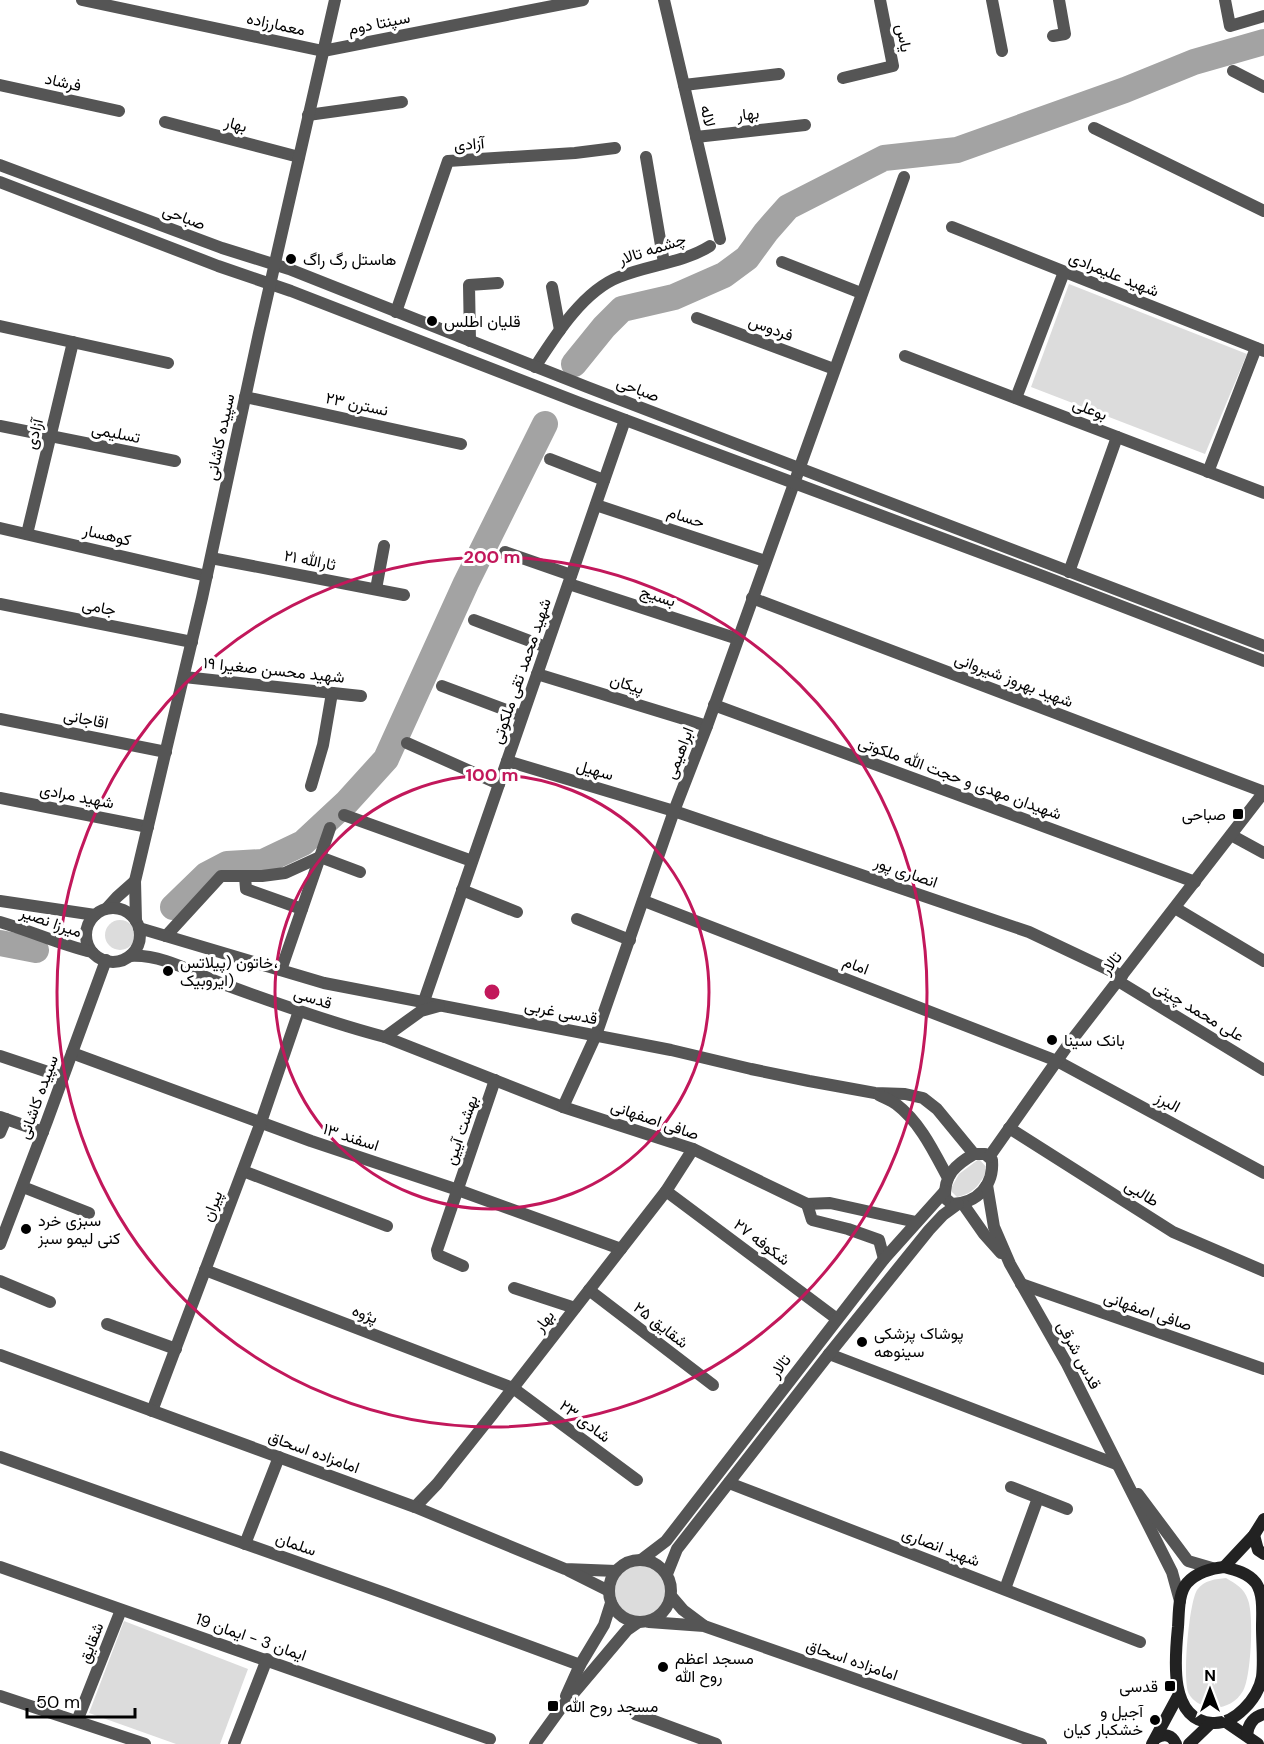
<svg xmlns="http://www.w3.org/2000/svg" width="1264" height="1744" viewBox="0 0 1264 1744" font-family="'DM Sans',Vazirmatn,sans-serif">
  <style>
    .green { fill: #dcdcdc }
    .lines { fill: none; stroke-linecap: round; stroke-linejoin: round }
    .river { stroke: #a3a3a3; stroke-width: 26 }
    .minor { stroke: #555; stroke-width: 12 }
    .tertiary { stroke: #555; stroke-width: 12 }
    .secondary { stroke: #222; stroke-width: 12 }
    .ring { fill: none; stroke: #c2185b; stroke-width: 3 }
    .poi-dot { fill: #000; stroke: #fff; stroke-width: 2 }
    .labels { text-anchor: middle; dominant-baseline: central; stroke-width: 6; stroke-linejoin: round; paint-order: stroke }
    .street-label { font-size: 16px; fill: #000; stroke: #fff }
    .poi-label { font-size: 16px; fill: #000; stroke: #fff; text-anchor: start }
    .centre { fill: #c2185b; stroke: #fff; stroke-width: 3 }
    .ring-label { font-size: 18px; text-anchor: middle; font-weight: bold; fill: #c2185b; stroke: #fff; stroke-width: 6; stroke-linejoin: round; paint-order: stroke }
  </style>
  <rect width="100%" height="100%" fill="#fff"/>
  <g class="green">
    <path d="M1069 284 1247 354 1205 454 1031 387Z"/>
    <circle cx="120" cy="935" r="15"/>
    <path d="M979 1159 988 1169C979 1185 975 1193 957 1197L950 1190 959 1174Z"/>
    <circle cx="641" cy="1591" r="26"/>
    <path d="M1226 1578C1236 1584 1244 1588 1248 1600 1254 1615 1251 1678 1243 1691 1236 1703 1222 1710 1208 1707 1201 1706 1192 1700 1189 1694 1182 1680 1189 1603 1197 1590 1204 1580 1216 1579 1226 1578Z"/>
    <path d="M124 1621 248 1669 220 1744H176L89 1713Z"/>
  </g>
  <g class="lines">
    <g class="river">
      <path d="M574 364 604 327 622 309 674 297 724 275 747 258 766 232 788 207 884 158 957 150 1125 90 1194 62 1264 42"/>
      <path d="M173 907 206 875 227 864 263 862 303 843 347 802 386 759 466 583 545 424"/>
      <path d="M0 943 36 950"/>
    </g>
    <g class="minor">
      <path d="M82 0 323 51"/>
      <path d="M664 0 720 239"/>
      <path d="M992 0 1002 51"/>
      <path d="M1225 0 1230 26 1264 16"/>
      <path d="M1053 36 1065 34 1059 0"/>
      <path d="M1233 71 1264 87"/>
      <path d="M843 78 893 66 880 0"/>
      <path d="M0 85 119 111"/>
      <path d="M684 85 779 74"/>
      <path d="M308 115 402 102"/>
      <path d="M165 122 299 157"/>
      <path d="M1094 128 1264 211"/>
      <path d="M696 137 805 125"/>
      <path d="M646 157 664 263"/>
      <path d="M952 227 1264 351"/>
      <path d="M782 262 861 293"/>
      <path d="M552 287 560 330"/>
      <path d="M396 312 448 161 575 153 615 148"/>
      <path d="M697 318 834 369"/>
      <path d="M0 326 168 363"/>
      <path d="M470 341 469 285 498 283"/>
      <path d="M905 356 1264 493"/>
      <path d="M535 367C555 336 583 291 619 277 648 265 683 263 710 246"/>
      <path d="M245 397 461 444"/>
      <path d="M1016 398 1064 272"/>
      <path d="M0 426 175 461"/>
      <path d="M550 459 604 480"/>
      <path d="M1208 472 1256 348"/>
      <path d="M596 505 765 561"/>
      <path d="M0 528 207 576"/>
      <path d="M27 534 73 342"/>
      <path d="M505 552 571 575"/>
      <path d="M211 558 404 595"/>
      <path d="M1069 572 1117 437"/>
      <path d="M569 584 738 639"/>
      <path d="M376 589 384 546"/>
      <path d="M752 598 1264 792"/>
      <path d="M0 604 192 642"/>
      <path d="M474 620 546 647"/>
      <path d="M537 674 707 726"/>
      <path d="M184 677 361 696"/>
      <path d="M442 686 522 716"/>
      <path d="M714 705 1195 882"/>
      <path d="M0 719 166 752"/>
      <path d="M407 743 499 784"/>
      <path d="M507 761 674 811 1029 932 1122 976"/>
      <path d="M311 786 323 745 332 693"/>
      <path d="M0 798 148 827"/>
      <path d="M344 815 472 861"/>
      <path d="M1231 835 1264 853"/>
      <path d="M245 877 246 889 302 909"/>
      <path d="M462 890 517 912"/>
      <path d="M644 901 1057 1061 1264 1173"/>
      <path d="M1175 908 1264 961"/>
      <path d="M577 919 630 940"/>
      <path d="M166 936 221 876H262L285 873 320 857 360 872"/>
      <path d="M281 970 330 828"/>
      <path d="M1118 981 1264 1070"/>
      <path d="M424 1001 625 420"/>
      <path d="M385 1037 563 1107 693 1149 807 1204 830 1203 916 1222"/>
      <path d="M72 1053 311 1141 458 1190 621 1249"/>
      <path d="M0 1056 63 1077"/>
      <path d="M563 1107 596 1035 674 811 707 726 904 177"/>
      <path d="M0 1117 43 1132"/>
      <path d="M1009 1128 1173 1232 1264 1271"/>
      <path d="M0 1133 6 1119"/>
      <path d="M243 1171 387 1226"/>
      <path d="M23 1187 89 1213"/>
      <path d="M666 1191 837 1319"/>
      <path d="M807 1204 812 1220 848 1229 879 1240 884 1259"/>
      <path d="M463 1266 438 1255 437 1250 495 1080"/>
      <path d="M205 1270 513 1388 637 1480"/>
      <path d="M0 1281 50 1302"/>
      <path d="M1021 1284 1264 1369"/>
      <path d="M514 1288 575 1308"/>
      <path d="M589 1290 713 1385"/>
      <path d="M107 1324 176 1349"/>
      <path d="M829 1354 1116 1464"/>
      <path d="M152 1411 261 1122 299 1011"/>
      <path d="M0 1457 387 1594 580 1665"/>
      <path d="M729 1483 1140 1642"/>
      <path d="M1011 1487 1067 1509"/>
      <path d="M415 1507 437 1484 492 1415 666 1191 693 1149"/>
      <path d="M245 1544 279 1457"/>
      <path d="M0 1567 490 1739"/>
      <path d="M1005 1589 1038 1498"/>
      <path d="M0 1696 145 1744"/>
      <path d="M635 1714 716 1744"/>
      <path d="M77 1721 121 1610"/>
      <path d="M234 1744 267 1659"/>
    </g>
    <g class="tertiary">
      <path d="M323 51 583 0"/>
      <path d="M0 165 222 248 289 269 587 387 1264 646"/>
      <path d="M0 182 218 266 291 291 580 403 1043 576 1264 661"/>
      <path d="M0 901 95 915"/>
      <path d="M107 908 117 897 135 881"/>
      <circle cx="113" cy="935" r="27"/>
      <path d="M136 921 135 881 202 598 259 333 335 0"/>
      <path d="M0 922C31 931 61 945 92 952"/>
      <path d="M139 928 324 983 671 1050 751 1069 809 1081 875 1093 905 1094 923 1098 937 1109 974 1154"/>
      <path d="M130 956C164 954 195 974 226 985 278 1004 331 1023 385 1037L421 1011 439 1006"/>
      <path d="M879 1095C884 1098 891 1100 896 1104 920 1122 934 1152 948 1178"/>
      <path d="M974 1154H985L992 1160C994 1185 978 1203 952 1204L945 1198C944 1175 955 1165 974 1154Z"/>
      <path d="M989 1157 1068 1045 1264 792"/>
      <path d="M987 1185 994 1227 1010 1264 1067 1364 1172 1572 1180 1601"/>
      <path d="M963 1204 984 1234 1001 1253"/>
      <path d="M0 1244 47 1121 106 960"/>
      <path d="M0 1355 415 1507 565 1569 616 1571"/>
      <path d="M1138 1494 1188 1561 1212 1568"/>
      <circle cx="640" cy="1591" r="31"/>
      <path d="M641 1560 666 1541 884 1259 945 1191"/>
      <path d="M569 1571 609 1591"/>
      <path d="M667 1574 677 1549 829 1354 929 1230 943 1215 958 1204"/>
      <path d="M671 1596 683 1610 703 1625"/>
      <path d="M649 1622 704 1626 1041 1744"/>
      <path d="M566 1696 580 1665 604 1625 611 1603"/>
      <path d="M535 1744 561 1708 627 1630 637 1623"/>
    </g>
    <g class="secondary">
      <path d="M1254 1535 1258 1550 1264 1554"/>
      <path d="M1224 1567C1236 1570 1248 1573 1256 1583 1264 1595 1262 1613 1262 1627 1262 1643 1264 1662 1262 1677 1258 1698 1235 1725 1212 1723 1168 1720 1175 1657 1178 1627 1179 1614 1178 1593 1187 1583 1196 1573 1211 1568 1224 1567Z"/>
      <path d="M1224 1567 1254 1535 1264 1519"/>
      <path d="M1226 1722 1258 1744"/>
      <path d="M1247 1735C1248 1724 1253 1717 1264 1714"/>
      <path d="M1156 1738C1165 1733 1172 1735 1176 1744"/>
      <path d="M1152 1744 1179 1694"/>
      <path d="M1189 1744 1211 1723"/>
    </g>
  </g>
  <g class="ring">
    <circle cx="492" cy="992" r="217"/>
    <circle cx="492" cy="992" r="435"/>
  </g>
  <g class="poi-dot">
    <circle cx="291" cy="259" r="6"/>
    <circle cx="432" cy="321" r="6"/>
    <rect x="1232" y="808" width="12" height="12" rx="3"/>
    <circle cx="168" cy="971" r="6"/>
    <circle cx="1052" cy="1040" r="6"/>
    <circle cx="26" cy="1229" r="6"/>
    <circle cx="862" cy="1342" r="6"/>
    <circle cx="663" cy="1667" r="6"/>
    <rect x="1164" y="1680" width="12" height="12" rx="3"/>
    <rect x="547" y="1700" width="12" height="12" rx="3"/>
    <circle cx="1155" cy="1720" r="6"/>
  </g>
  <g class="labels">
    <g class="street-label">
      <text transform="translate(379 23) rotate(-11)">سپنتا دوم</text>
      <text transform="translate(276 24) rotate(12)">معمارزاده</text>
      <text transform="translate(904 38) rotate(79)">یاس</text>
      <text transform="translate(63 82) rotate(12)">فرشاد</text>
      <text transform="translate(748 114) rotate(-6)">بهار</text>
      <text transform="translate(708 116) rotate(77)">لاله</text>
      <text transform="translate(236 124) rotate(15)">بهار</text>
      <text transform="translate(469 144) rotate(-5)">آزادی</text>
      <text transform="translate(184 217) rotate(21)">صباحی</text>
      <text transform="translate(652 249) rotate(-18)">چشمه تالار</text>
      <text transform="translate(1114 274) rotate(22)">شهید علیمرادی</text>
      <text transform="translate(771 328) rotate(21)">فردوس</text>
      <text transform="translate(638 389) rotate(21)">صباحی</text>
      <text transform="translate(357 404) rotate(12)">نسترن ۲۳</text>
      <text transform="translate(1090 409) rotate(21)">بوعلی</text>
      <text transform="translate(116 433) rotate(11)">تسلیمی</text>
      <text transform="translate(34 434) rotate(-76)">آزادی</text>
      <text transform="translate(220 437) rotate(-78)">سپیده کاشانی</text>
      <text transform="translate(686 517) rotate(18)">حسام</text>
      <text transform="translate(107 535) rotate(13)">کوهسار</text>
      <text transform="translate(310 560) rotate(11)">ثارالله ۲۱</text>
      <text transform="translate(658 596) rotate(18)">بسیج</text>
      <text transform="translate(99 607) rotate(11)">جامی</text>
      <text transform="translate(274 670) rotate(6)">شهید محسن صغیرا ۱۹</text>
      <text transform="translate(521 671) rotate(-71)">شهید محمد تقی ملکوتی</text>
      <text transform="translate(1014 680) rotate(21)">شهید بهروز شیروانی</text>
      <text transform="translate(627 684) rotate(17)">پیکان</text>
      <text transform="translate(86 719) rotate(11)">اقاجانی</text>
      <text transform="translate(679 753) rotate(-69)">ابراهیمی</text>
      <text transform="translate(595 770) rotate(16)">سهیل</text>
      <text transform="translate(960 778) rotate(20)">شهیدان مهدی و حجت الله ملکوتی</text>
      <text transform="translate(77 796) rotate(11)">شهید مرادی</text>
      <text transform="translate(906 872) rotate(19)">انصاری پور</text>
      <text transform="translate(51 922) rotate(19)">میرزا نصیر</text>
      <text transform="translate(1111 963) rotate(-52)">تالار</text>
      <text transform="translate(856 965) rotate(21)">امام</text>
      <text transform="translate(313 998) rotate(18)">قدسی</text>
      <text transform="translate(1199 1011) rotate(31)">علی محمد چیتی</text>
      <text transform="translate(561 1012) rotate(11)">قدسی غربی</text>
      <text transform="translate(38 1097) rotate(-70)">سپیده کاشانی</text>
      <text transform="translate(1168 1102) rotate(28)">البرز</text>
      <text transform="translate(655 1120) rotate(19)">صافی اصفهانی</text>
      <text transform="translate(461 1130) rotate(-71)">بهشت آیین</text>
      <text transform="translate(351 1137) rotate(18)">اسفند ۱۳</text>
      <text transform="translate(1142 1193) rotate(32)">طالبی</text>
      <text transform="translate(212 1206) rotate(-69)">پیران</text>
      <text transform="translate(762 1242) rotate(37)">شکوفه ۲۷</text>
      <text transform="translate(1148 1311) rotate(19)">صافی اصفهانی</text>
      <text transform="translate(365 1314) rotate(21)">پژوه</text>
      <text transform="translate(544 1321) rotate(-52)">بهار</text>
      <text transform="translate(661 1325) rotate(38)">شقایق ۲۵</text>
      <text transform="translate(1079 1355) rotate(62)">قدس شرقی</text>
      <text transform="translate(780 1366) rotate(-53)">تالار</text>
      <text transform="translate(585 1421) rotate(37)">شادی ۲۳</text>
      <text transform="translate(314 1452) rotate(20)">امامزاده اسحاق</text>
      <text transform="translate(296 1544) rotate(19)">سلمان</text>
      <text transform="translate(941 1547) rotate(21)">شهید انصاری</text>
      <text transform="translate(251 1637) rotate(19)">ایمان 3 - ایمان 19</text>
      <text transform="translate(91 1643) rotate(-69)">شقایق</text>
      <text transform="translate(852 1660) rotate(19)">امامزاده اسحاق</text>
    </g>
    <g class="poi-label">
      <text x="303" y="259">هاستل رگ راگ</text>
      <text x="444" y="321">قلیان اطلس</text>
      <text x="1226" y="814" text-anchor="end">صباحی</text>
      <text x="180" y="962">خاتون (پیلاتس،<tspan x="180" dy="18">ایروبیک)</tspan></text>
      <text x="1064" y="1040">بانک سینا</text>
      <text x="38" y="1220">سبزی خرد<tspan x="38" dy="18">کنی لیمو سبز</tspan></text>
      <text x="874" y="1333">پوشاک پزشکی<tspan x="874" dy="18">سینوهه</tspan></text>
      <text x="675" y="1658">مسجد اعظم<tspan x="675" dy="18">روح الله</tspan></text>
      <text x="1158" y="1686" text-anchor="end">قدسی</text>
      <text x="565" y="1706">مسجد روح الله</text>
      <text x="1143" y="1711" text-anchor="end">آجیل و<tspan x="1143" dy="18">خشکبار کیان</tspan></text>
    </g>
  </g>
  <circle cx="492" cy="992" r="9" class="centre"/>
  <g class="ring-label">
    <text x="492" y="563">200 m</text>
    <text x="492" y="781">100 m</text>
  </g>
  <g transform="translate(1210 1690)" stroke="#ffffff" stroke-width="4.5" paint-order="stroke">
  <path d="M0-4.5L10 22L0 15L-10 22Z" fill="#000000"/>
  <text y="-9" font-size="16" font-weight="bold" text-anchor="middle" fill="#000000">N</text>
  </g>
  <path d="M27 1708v9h108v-9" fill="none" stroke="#000000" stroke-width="3"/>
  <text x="36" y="1708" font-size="18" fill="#000000" stroke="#ffffff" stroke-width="4.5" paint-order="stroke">50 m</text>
</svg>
